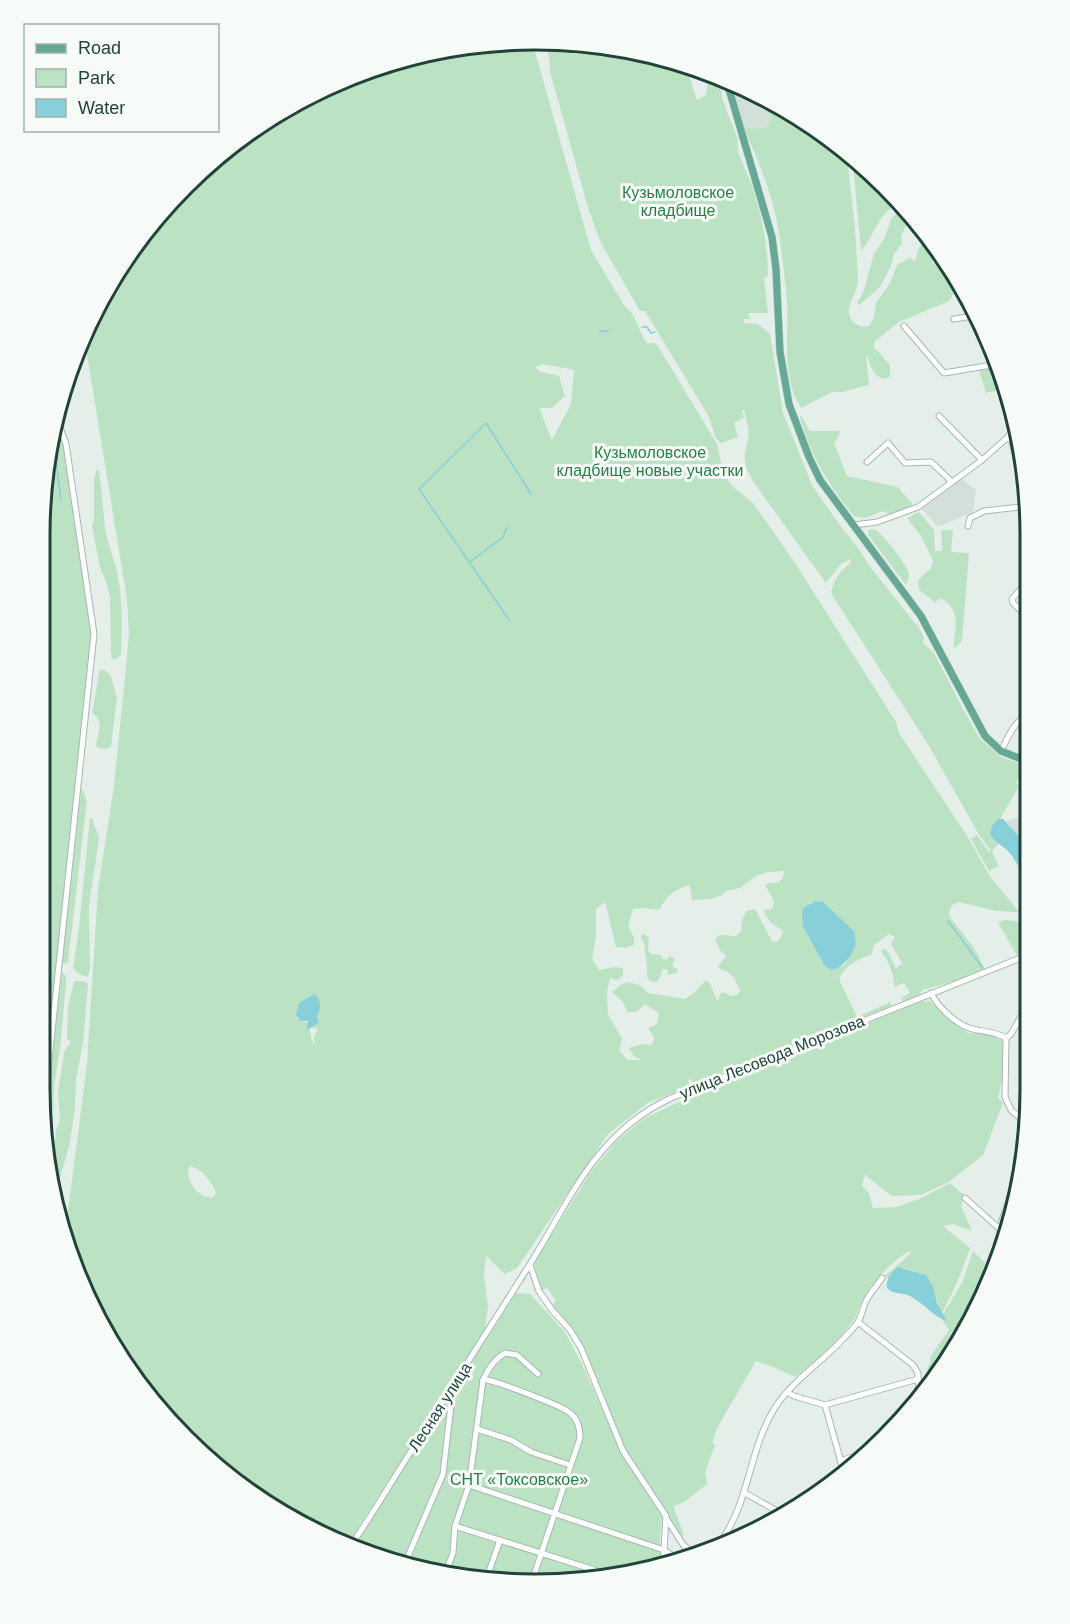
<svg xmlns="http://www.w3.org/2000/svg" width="1070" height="1624" viewBox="0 0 1070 1624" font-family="Helvetica,sans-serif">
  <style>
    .built { fill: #d3dfd9 }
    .green { fill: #bce2c4; fill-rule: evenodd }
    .water { fill: #88d0d9 }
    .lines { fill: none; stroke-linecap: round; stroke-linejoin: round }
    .stream { stroke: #88d0d9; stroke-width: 1.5 }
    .minor-casing { stroke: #a6b8b1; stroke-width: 7 }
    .major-casing { stroke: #c1cac8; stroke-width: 8 }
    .minor { stroke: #fff; stroke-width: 5 }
    .major { stroke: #65a994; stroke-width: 7 }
    .labels { text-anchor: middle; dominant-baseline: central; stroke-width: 6; stroke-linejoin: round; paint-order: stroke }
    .park-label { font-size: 16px; fill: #277f45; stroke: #f6fbf8 }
    .street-label { font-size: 16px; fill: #214339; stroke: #f6fbf8 }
    .rim { fill: none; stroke: #214339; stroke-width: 3 }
  </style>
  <rect width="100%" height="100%" fill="#e5efea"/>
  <g class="built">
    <path d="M731 82 781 105 777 107 772 106 767 110 771 117 768 125 755 130 742 125Z"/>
    <path d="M962 479 976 490 973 512 938 527 922 509Z"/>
    <path d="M1028 814V846L1024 840 1019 837 1010 827 1006 821Z"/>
  </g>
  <g class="green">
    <path d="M503 40 532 41 591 250 625 307 632 313 646 343H654L658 346 717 444 723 472 732 486 753 503 793 560 896 722 899 733 969 839 989 875 1019 912 996 911 959 902 952 905 949 912 950 917 974 948 985 969 955 981 922 990 918 996 903 1002 902 998 910 993 904 983 894 987C894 972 889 963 881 951L883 949 887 950 896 969 902 963 891 944 895 937 889 934 874 945 872 954C857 960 847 964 839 979L857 1017 890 1002 891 1006 694 1084 691 1079 688 1081 690 1086 648 1103 608 1134 517 1268 505 1274 486 1256 484 1276 488 1307 485 1329 346 1547 233 1482 123 1365 65 1248 64 1242 87 1064 98 889 114 786 126 667 129 633 127 599 84 336 90 316 162 208 230 145 244 148 246 133 316 90 407 56ZM543 364 574 370 571 404 552 440 539 408H552L565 396 559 376 541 372 535 367ZM784 871 783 878 779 882 765 884C767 891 772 895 774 902L772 909 763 910 770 922 783 931 780 939 776 942 772 941 755 909 746 911 742 920 741 931 736 936 720 935 715 939 720 950 726 956 718 967C720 969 723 970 726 971 733 975 738 984 740 991L737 995 732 996 722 992 719 996V1002C713 995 713 985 706 980L695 992 685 999 648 993 639 985 629 982 622 984 612 992 623 1002 627 1012H637L645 1004 659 1013 657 1024 648 1028 654 1038 652 1045 643 1044 628 1048 634 1056 641 1060H628L619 1051 622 1039 608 1014 607 992 610 978 618 980 623 975V968L615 967 599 970 592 959 596 937V909L605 902 616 947 625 948 634 945V937L628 926 633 909 644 908 659 910C667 896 674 889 690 885L692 900 711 899 722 895 726 891 740 888 756 876 768 872ZM814 901 822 902 854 931C852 941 851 970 835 968 831 967 825 963 821 961L817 949 810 937 808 904ZM314 995 318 1021 312 1028 318 1029 314 1037 315 1046 311 1038V1033L307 1027 308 1022 300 1021 298 1018C298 1006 306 1001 314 995ZM189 1166C202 1168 211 1181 216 1193L213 1197C198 1199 185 1180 189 1166Z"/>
    <path d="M544 41 567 42V47L576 55 596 47V43H600L685 63 697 100 706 95 709 72 717 76 721 84 722 98 738 140C735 154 749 174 753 188 762 216 768 247 768 276L764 278 768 313H748L750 319H744V323L758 324 770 334 783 413 812 485 841 527 859 549 871 568 919 628 924 637 923 643 934 653 965 713 981 740 1001 757 1029 767 1028 772 1018 779 1016 783 1019 786 1000 819 992 826 999 842 992 852 999 866 989 871 971 839 977 835 989 852 991 851 978 833 929 746 831 593C833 581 840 570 851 563L850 559 841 564 826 583 752 480C742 461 744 458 748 439 750 430 746 419 744 410H742L744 418 734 423 738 437 721 443 716 438 708 415 645 311H640L601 243 589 211 550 72 549 56Z"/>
    <path d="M781 105 846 150C850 187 856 225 857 262 857 270 859 279 857 286 855 296 846 306 850 317 852 324 862 328 869 326L874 318 876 303 890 283 897 265 910 258 915 261 919 248 925 241 931 248 933 265 941 253 960 284 949 301 899 322 875 341 874 347 890 365V377L883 379C873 374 870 367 868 357L866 356 869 385 842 392H832L801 408C781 377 789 336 787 301 785 278 782 255 779 233 773 195 758 159 742 125 752 131 757 129 768 126L771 117 767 111 773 106 777 107Z"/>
    <path d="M852 155 862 162 902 204C880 207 874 237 861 251Z"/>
    <path d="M904 207 922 226 910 216 901 236 902 244 894 254 891 266 880 287 859 305 857 303 863 293 874 254 885 237 891 219Z"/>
    <path d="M998 365 1006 388 986 393 979 370Z"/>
    <path d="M801 416 810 431H839L840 434 834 443 847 476 898 487 913 505 891 515 883 511 865 518 854 516C829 486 810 455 800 417Z"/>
    <path d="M57 424 62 433 92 635 43 1111 39 1089 40 938 51 940 48 931V913L40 903 43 470Z"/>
    <path d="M97 469 99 472C102 491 103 509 105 527 107 543 114 557 117 572 123 599 122 627 121 655L116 659H112L111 653 110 597 106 581 100 567 92 526 94 519V479Z"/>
    <path d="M919 512 934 530 935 551H942L941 530H953L951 552 969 553 962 641 954 649C953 630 964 613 941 598L935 602 919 590 918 580 931 568 933 561 921 536 907 518Z"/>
    <path d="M874 529C882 533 905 562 908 571 910 576 908 581 906 585L868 535 869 530Z"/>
    <path d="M100 669 105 670 111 676 117 698 111 747C106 750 101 750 96 746 98 734 105 720 92 713Z"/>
    <path d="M81 790 84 791 85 797 87 800 68 962 65 964 62 962 63 952Z"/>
    <path d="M90 818 93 819C93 827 99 831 99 839L89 906 90 967 88 977 78 974 73 968 79 928Z"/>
    <path d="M1006 920 1022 922 1028 926V952L1017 956 998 922Z"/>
    <path d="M644 934 649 938 648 950 651 954 661 955 663 959 667 960 669 956 675 959 672 966 678 969 676 973 667 975 668 970 662 969 661 976 656 982 650 981 647 977C648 966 645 954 644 942L642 940 641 935Z"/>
    <path d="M62 972 66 976V984L60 1049 54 1086 53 1126 49 1137V1148L45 1121Z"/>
    <path d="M74 981H84L88 984 83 1043 76 1079 75 1107 70 1143 60 1178 59 1209 52 1170 56 1131 60 1120 58 1092 64 1052 71 1042 67 1039 68 1007Z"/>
    <path d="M930 1001 950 1020 968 1033H986L1003 1041 1005 1070 998 1097 1003 1103 983 1155 949 1182 921 1195 892 1196 865 1175 862 1185 869 1193 873 1208 897 1207 919 1199 950 1183 964 1195 961 1206 972 1231 952 1224 943 1226 970 1248C962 1271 954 1291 942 1313L926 1275 904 1268 894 1270 889 1278 885 1276 911 1253 910 1251C893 1259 871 1284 862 1301 858 1308 857 1316 852 1322 836 1344 817 1360 795 1377L776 1368 756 1361 717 1428 712 1443 715 1444 705 1473 707 1484 684 1502 673 1506 684 1535H680L621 1442 583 1346 573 1329 552 1305 556 1301 547 1288 541 1291 534 1263 591 1172 615 1143 643 1119 702 1091 920 1002Z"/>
    <path d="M973 1251 992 1270 980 1308 933 1379 932 1372 927 1369 930 1363V1357L949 1330 942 1319 947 1320 943 1314 962 1283Z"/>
    <path d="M516 1293 530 1294 565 1332 581 1362 617 1443 660 1511 662 1518 659 1552 672 1557 678 1562 663 1568 502 1584 350 1548Z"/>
  </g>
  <g class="water">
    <path d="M998 819H1003L1028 846V872C1016 868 1016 859 1008 851 1002 845 994 842 990 834L992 826Z"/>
    <path d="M815 901 823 902 854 931 856 944 850 957 840 967 831 970 824 965 803 926 802 915 803 908Z"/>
    <path d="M314 994C323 1000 320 1009 317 1017L319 1022 308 1030 307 1027 308 1021H300L296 1014 299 1003Z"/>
    <path d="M898 1267 926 1275 933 1287 937 1303 947 1321C933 1317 923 1302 910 1296 901 1292 894 1295 887 1288 885 1281 892 1271 898 1267Z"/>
  </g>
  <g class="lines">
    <g class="stream">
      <path d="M642 327H647L651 333 655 332"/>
      <path d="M600 331H609"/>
      <path d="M53 438 61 500"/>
      <path d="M470 562 503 537 507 527"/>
      <path d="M509 620 419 489 486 423 531 494"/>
      <path d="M948 921 983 968"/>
    </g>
    <defs>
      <g id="minor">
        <path d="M954 319 979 315"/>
        <path d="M904 326 944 373 998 364"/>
        <path d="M939 416 982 460"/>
        <path d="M1008 437 1012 442 1030 509"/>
        <path d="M867 462 888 443 905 463 931 462 952 482"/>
        <path d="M854 525 877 522 918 507 982 460 1008 437 1016 421"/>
        <path d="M968 526 970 518 984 511 1029 506"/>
        <path d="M1029 619 1013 603 1012 599 1026 583 1030 581"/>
        <path d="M1001 751C1009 735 1014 722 1029 713"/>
        <path d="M931 993C938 1007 955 1023 969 1028 982 1032 994 1031 1006 1038"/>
        <path d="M43 1116 94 634 66 444 58 422"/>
        <path d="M1027 1124 1011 1110 1005 1097 1006 1038 1011 1034 1027 1006"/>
        <path d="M965 1198 1003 1232"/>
        <path d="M999 1229 1027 1150"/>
        <path d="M530 1265 539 1291 552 1310 570 1330 581 1348 623 1451 666 1516 663 1568"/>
        <path d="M918 1379 920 1397"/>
        <path d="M483 1380C488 1369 494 1359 505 1353L517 1355 538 1374"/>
        <path d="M787 1392 794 1396 825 1405"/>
        <path d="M477 1429 511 1440 531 1452 570 1465"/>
        <path d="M840 1461 862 1454"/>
        <path d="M843 1469 825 1405 918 1379V1373L913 1365 858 1322"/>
        <path d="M469 1485 664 1550 681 1561"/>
        <path d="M745 1493 786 1516"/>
        <path d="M666 1518 684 1546 697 1554"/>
        <path d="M455 1526 607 1574"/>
        <path d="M764 1526 778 1512"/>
        <path d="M718 1545C749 1506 748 1453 773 1411 790 1382 821 1363 843 1339 848 1334 854 1328 858 1322 862 1315 863 1307 866 1301 870 1293 877 1286 882 1278"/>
        <path d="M349 1548C370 1519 388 1487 408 1456 447 1395 486 1334 525 1272 569 1204 592 1135 671 1098L1028 955"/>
        <path d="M406 1561 443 1474 453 1388"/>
        <path d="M446 1571 453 1553 455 1526 469 1485 482 1388 483 1380H487C498 1382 563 1406 570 1413 578 1419 580 1429 580 1438L532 1581"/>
        <path d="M486 1580 500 1540"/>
      </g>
      <path id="major" d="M726 79 772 237 776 269 780 352 789 404 809 457 820 480 921 616 985 736 1001 751 1029 762"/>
    </defs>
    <use href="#minor" class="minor-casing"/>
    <use href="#major" class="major-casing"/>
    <use href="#minor" class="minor"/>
    <use href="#major" class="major"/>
  </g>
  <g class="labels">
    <g class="park-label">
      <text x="678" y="192">Кузьмоловское<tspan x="678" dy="18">кладбище</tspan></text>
      <text x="650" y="452">Кузьмоловское<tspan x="650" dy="18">кладбище новые участки</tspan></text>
      <text x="519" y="1479">СНТ «Токсовское»</text>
    </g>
    <g class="street-label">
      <text transform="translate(772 1057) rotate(-22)">улица Лесовода Морозова</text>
      <text transform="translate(440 1407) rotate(-57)">Лесная улица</text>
    </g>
  </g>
  <path d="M0 0H1070V1624H0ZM535 50H535A485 485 0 0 1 1020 535V1089A485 485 0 0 1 535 1574H535A485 485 0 0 1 50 1089V535A485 485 0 0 1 535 50Z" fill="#f6fbf8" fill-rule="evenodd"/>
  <path class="rim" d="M535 50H535A485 485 0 0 1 1020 535V1089A485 485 0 0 1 535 1574H535A485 485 0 0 1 50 1089V535A485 485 0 0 1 535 50Z"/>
  <rect x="24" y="24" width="195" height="108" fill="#f6fbf8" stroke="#a1b1ac" stroke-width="1.5"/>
  <rect x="36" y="44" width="30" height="9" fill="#65a994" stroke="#a1b1ac" stroke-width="1.5"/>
  <text x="78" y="54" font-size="18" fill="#214339">Road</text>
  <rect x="36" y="69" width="30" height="18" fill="#bce2c4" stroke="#a1b1ac" stroke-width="1.5"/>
  <text x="78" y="84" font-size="18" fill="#214339">Park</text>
  <rect x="36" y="99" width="30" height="18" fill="#88d0d9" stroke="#a1b1ac" stroke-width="1.5"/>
  <text x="78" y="114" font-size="18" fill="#214339">Water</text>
</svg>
